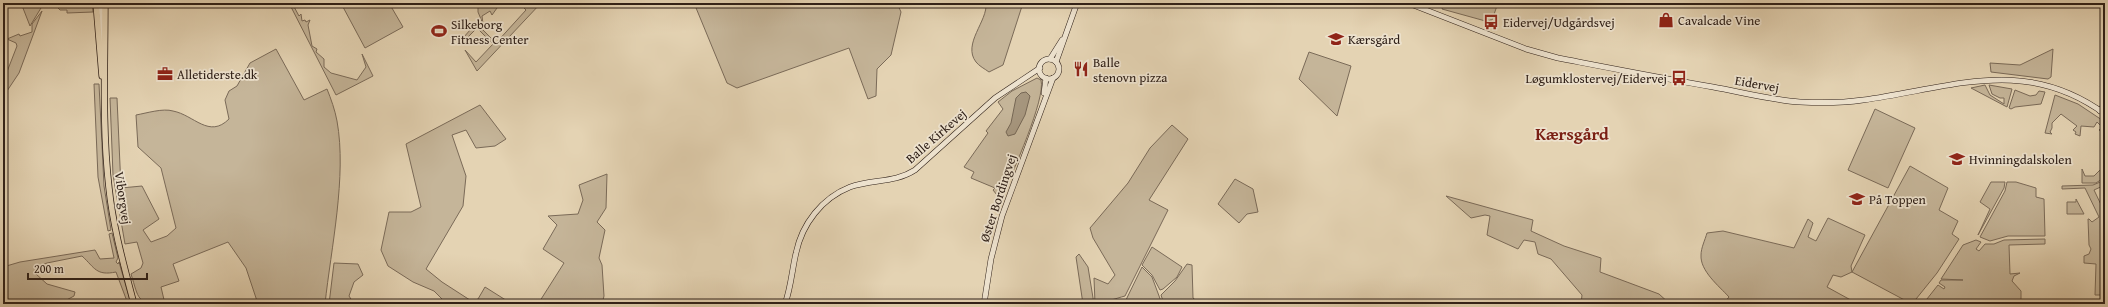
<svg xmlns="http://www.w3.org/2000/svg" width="2108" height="307" viewBox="0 0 2108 307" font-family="'Gentium Book Plus',serif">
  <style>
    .green { fill: #c5b599; stroke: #7a6a58 }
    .water { fill: #a6967e; stroke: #766755 }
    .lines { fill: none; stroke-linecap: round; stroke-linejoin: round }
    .secondary-casing { stroke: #2f2018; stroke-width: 6 }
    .primary-casing { stroke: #2f2018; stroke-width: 7 }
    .secondary { stroke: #ede2ce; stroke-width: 5 }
    .primary { stroke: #e4d3b3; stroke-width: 5.5 }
    .labels { text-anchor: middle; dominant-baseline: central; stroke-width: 3.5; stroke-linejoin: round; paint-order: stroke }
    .poi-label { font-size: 13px; fill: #2f2018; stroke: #ede2ce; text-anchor: start }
    .street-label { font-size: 13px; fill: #2f2018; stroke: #ede2ce }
    .district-label { font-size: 17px; font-weight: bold; fill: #7a1f14; stroke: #ede2ce }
  </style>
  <rect width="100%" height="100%" fill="#e4d3b3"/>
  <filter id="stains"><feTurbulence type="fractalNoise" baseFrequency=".005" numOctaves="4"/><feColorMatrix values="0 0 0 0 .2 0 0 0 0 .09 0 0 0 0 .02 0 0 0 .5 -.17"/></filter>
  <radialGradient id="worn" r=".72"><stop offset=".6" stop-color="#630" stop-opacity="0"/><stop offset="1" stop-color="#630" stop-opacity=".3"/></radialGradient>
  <g class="green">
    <path d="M21 3H44L30 26Z"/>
    <path d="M53 3H92L93 12 67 13V10H60Z"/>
    <path d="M289 3H292L299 16 301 14 302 21 305 20 306 22 310 20 308 25 312 46 317 49 316 52 324 59V67L331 73 357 80 366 67 362 54 373 76 336 95Z"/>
    <path d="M361 3H389L403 27 365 48 343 7 346 4 349 7 354 4 357 6Z"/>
    <path d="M485 3H502L496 5 497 8 492 15 490 11 482 16 483 24 478 12V6Z"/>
    <path d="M519 3H541L477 71 465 50 476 62 493 44 477 28 465 40 463 38 471 29 480 24 482 25 480 27 496 43 526 10Z"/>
    <path d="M694 3H897L901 12 891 55 877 69 876 96 868 99 849 48 737 88 727 83Z"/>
    <path d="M986 3H1023L1003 65 989 72C985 69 979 66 976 62 962 44 988 21 986 3Z"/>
    <path d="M1444 3H1498L1492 20H1490L1489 22 1442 9Z"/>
    <path d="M42 11 19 73 3 97V82L17 46 16 43 7 39 19 34 20 36 32 32V24Z"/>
    <path d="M276 49 304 100 327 89C331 99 335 110 337 121 347 176 331 248 325 304H258L246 268 228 242 173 264 179 281 161 287 165 304C136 304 139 299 131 274L141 268 143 263 137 242 125 244 113 175 110 98H117L121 188 142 186 159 219 143 230 151 242 167 236 176 228 161 168 138 147 136 115C147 113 163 108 173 111 194 115 209 139 229 119L225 100 229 91 237 86 250 63Z"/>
    <path d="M2053 49 2051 77 2048 79 1991 72 1990 63 2020 65Z"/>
    <path d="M1309 52 1351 66 1337 116 1299 79Z"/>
    <path d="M1037 78 1041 80C1046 99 1012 173 1003 195H997L993 190 995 188 971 178 974 172 964 167 988 133 986 131 1003 109 998 102 1012 91Z"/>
    <path d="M94 84H99L104 186 111 230 108 231 98 177Z"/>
    <path d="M1985 85 1990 95 2004 104V98H2000L1992 94 1989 85 2012 89 2007 107 1971 88Z"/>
    <path d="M2015 90 2030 96 2036 95 2039 91 2045 92 2041 104 2015 107 2011 109 2009 108Z"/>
    <path d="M2055 95 2078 104 2105 122V135L2099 130 2102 127 2097 122 2094 127 2081 126 2080 136 2075 134 2076 132 2073 130 2077 126 2061 114 2052 123V128L2050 132 2052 134 2045 133Z"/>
    <path d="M480 105 506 139 495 146 476 148 466 130 452 135 466 176 463 206 426 269 442 282 473 302 478 299 485 287 512 304H447L434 291 413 282 388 266 381 250 389 212H411L421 207 406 144Z"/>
    <path d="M1875 109 1915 128 1888 188 1848 170Z"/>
    <path d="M1172 125 1188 139 1149 200 1168 210 1125 296C1117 298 1101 304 1095 303L1094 278 1108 284 1115 275 1093 238 1090 228 1128 183 1150 148Z"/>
    <path d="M2105 165V177L2096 183H2082V169L2085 176H2094Z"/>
    <path d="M1910 166 1948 188 1939 210 1958 221 1952 234 1959 239 1937 273 1912 304 1852 272 1841 277 1833 275 1827 287 1858 304H1723L1729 297C1719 286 1700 271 1701 255 1701 248 1705 240 1707 233L1723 231 1794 248 1808 219 1813 223 1808 237 1816 241 1828 218 1865 235 1851 266 1852 272Z"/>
    <path d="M607 174 606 208 597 222 605 230 599 258 602 265 604 296 602 304H538L564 263 543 249 557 225 548 216 578 214 583 200 579 185Z"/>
    <path d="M1235 179 1253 189 1258 212 1247 214 1239 223 1218 204Z"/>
    <path d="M2105 180V185L2094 190 2105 213V295H2095L2096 264 2084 263V256L2089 254 2091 249 2089 245 2088 219H2089L2092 222 2099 217 2085 188 2062 189V186L2093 185Z"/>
    <path d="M1991 182H2005L2004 188 1978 235 1990 209 1980 202Z"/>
    <path d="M2007 182H2016L2036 188V197L2044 199 2045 236H2008L1990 241 1980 237 2005 191Z"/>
    <path d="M1446 196 1533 220 1531 231 1564 246 1601 258 1600 272 1659 294 1670 304H1581L1582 295 1551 259 1538 254 1535 242 1524 240 1518 249 1487 235 1490 216 1485 215 1471 218Z"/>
    <path d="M2076 199 2084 214H2067V202H2076Z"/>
    <path d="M112 233 118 258 116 262 118 264 119 262 131 304H128L116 272C96 276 95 268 82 256L47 263 40 266 36 274 47 284 75 292 74 296 59 304H3V267L20 262 95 250 100 259 114 258 109 234Z"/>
    <path d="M2045 239V244L2009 245 2010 274 2020 273 2014 276 2012 281 2021 291V304H1923L1938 285 1944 289 1945 287 1939 283 1941 280H1963L1941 279 1963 245 1976 240 1981 242 1976 249 1979 251 1985 244H1994L2004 240Z"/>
    <path d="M1152 247 1182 267 1177 277 1163 289 1160 290 1152 275 1142 265Z"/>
    <path d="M1079 254 1088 267 1094 304H1083L1076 257Z"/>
    <path d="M334 263 358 264 363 275 354 282 349 296 354 304H329Z"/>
    <path d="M1187 264 1192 265 1193 298 1200 304H1164L1161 295 1175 281Z"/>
    <path d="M1142 267 1152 277 1162 304H1124Z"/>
  </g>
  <path class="water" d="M1026 92 1030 96 1025 115 1015 134 1008 136 1006 132 1011 123 1016 98 1021 93Z"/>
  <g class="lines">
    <defs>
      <g id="secondary">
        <path d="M101 3 103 43"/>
        <path d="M1408 3 1526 49 1558 58C1610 68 1661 78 1713 87 1741 92 1771 100 1800 102 1821 103 1842 103 1863 100 1952 88 2024 55 2105 114"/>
        <path d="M1050 59 1062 40"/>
        <circle cx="1049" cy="69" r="10"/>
        <path d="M1056 62 1077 3"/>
        <path d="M1044 93 1046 78"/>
        <path d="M2100 111 2105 103"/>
        <path d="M785 304C791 287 792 270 796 253 802 224 822 198 850 187 872 179 895 183 915 170L995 98 1040 68"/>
        <path d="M984 304 991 259 1002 216 1053 78"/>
      </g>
      <g id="primary">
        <path d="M96 3 102 76"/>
        <path d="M105 3C105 65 102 127 109 188 113 227 124 266 134 304"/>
      </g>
    </defs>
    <use href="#secondary" class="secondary-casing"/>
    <use href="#primary" class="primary-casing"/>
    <use href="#secondary" class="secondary"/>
    <use href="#primary" class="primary"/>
  </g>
  <defs>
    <symbol id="shop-bare" viewBox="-9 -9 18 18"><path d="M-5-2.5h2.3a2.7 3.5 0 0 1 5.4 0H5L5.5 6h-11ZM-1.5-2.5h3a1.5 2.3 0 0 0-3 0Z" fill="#8f2418" stroke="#ede2ce" stroke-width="2.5" paint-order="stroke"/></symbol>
    <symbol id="bus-bare" viewBox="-9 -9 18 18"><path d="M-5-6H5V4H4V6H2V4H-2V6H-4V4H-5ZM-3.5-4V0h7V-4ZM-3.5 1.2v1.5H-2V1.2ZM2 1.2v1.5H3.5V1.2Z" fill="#8f2418" stroke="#ede2ce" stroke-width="2.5" paint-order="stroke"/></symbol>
    <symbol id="stadium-bare" viewBox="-9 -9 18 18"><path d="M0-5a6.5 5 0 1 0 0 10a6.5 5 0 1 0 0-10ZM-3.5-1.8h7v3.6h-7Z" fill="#8f2418" stroke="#ede2ce" stroke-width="2.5" paint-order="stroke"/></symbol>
    <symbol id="school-bare" viewBox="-9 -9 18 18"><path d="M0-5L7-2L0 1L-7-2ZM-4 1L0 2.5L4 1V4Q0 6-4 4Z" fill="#8f2418" stroke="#ede2ce" stroke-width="2.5" paint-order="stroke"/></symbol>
    <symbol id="restaurant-bare" viewBox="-9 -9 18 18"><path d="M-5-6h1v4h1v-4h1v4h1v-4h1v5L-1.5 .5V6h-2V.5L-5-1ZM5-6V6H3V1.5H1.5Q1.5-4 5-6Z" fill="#8f2418" stroke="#ede2ce" stroke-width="2.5" paint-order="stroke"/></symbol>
    <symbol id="office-bare" viewBox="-9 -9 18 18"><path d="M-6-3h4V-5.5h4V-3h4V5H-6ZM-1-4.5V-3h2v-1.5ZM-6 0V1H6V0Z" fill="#8f2418" stroke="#ede2ce" stroke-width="2.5" paint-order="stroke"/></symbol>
  </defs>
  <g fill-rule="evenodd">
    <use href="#shop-bare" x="1655" y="9" width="22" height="22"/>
    <use href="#bus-bare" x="1480" y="11" width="22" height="22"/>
    <use href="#stadium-bare" x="428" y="20" width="22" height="22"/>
    <use href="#school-bare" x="1325" y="28" width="22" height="22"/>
    <use href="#restaurant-bare" x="1070" y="58" width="22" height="22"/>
    <use href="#office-bare" x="154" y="63" width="22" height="22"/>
    <use href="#bus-bare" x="1668" y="67" width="22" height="22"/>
    <use href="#school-bare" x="1946" y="148" width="22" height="22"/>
    <use href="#school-bare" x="1846" y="188" width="22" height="22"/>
  </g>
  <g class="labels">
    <g class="poi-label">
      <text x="1678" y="20">Cavalcade Vine</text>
      <text x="1503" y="22">Eidervej/Udgårdsvej</text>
      <text x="451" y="24">Silkeborg<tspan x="451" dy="15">Fitness Center</tspan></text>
      <text x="1348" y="39">Kærsgård</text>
      <text x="1093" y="62">Balle<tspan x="1093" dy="15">stenovn pizza</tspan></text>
      <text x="177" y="74">Alletiderste.dk</text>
      <text x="1667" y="78" text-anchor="end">Løgumklostervej/Eidervej</text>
      <text x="1969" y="159">Hvinningdalskolen</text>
      <text x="1869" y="199">På Toppen</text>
    </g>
    <g class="street-label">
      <text transform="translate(1757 84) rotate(10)">Eidervej</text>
      <text transform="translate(936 136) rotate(-41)">Balle Kirkevej</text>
      <text transform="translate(123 198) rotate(82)">Viborgvej</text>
      <text transform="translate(998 198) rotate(-72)">Øster Bordingvej</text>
    </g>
    <g class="district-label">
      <text x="1572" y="133">Kærsgård</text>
    </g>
  </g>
  <rect width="2108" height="307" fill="none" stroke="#e4d3b3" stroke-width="16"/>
  <rect x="4" y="4" width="2100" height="299" fill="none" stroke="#2f2018" stroke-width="2"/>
  <rect x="8" y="8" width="2092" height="291" fill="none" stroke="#2f2018"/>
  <path d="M28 273v6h119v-6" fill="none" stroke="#2f2018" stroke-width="2"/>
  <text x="34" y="273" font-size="12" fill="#2f2018" stroke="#ede2ce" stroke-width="3" paint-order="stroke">200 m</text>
  <rect width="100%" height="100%" filter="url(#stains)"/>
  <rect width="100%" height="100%" fill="url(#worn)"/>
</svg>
